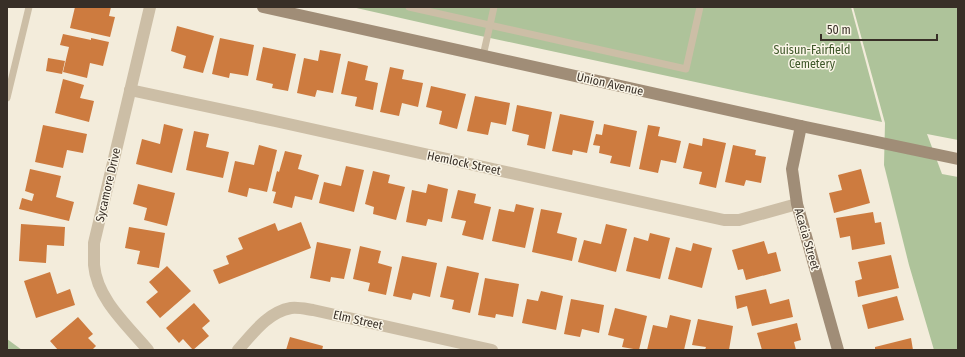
<svg xmlns="http://www.w3.org/2000/svg" width="965" height="357" viewBox="0 0 965 357" font-family="'Fira Sans Condensed',sans-serif">
  <style>
    .green { fill: #aec39a }
    .building { fill: #cd7b3f }
    .lines { fill: none; stroke-linecap: round; stroke-linejoin: round }
    .lane { stroke: #ccbea6; stroke-width: 7 }
    .street { stroke: #ccbea6; stroke-width: 12 }
    .secondary { stroke: #a08d77; stroke-width: 12 }
    .labels { text-anchor: middle; dominant-baseline: central; stroke-width: 3; stroke-linejoin: round; paint-order: stroke }
    .park-label { font-size: 12px; fill: #3e5729; stroke: #faf5e7 }
    .street-label { font-size: 12px; fill: #382f27; stroke: #faf5e7 }
  </style>
  <rect width="100%" height="100%" fill="#f3ecdb"/>
  <g class="green">
    <path d="M352 7H851L882 122 476 35Z"/>
    <path d="M853 7H958V140L927 134 942 174 958 177V350H934L909 265 884 165 885 123Z"/>
    <path d="M7 339 22 350H7Z"/>
  </g>
  <g class="building">
    <path d="M75 7H111L109 16 115 17 110 37 70 28Z"/>
    <path d="M177 26 214 36 203 73 183 68 186 56 171 51Z"/>
    <path d="M63 34 91 40V38L109 42 103 66 90 63 87 78 63 72 69 47 60 45Z"/>
    <path d="M220 38 254 45 248 76 230 73 229 78 212 74Z"/>
    <path d="M263 47 296 54 288 91 272 88 273 84 256 80Z"/>
    <path d="M320 50 341 54 333 93 317 90 315 97 297 93 304 58 318 61Z"/>
    <path d="M48 58 65 61 62 74 46 71Z"/>
    <path d="M348 61 368 66 365 80 378 83 373 110 355 106 357 97 341 94Z"/>
    <path d="M390 67 404 70 402 79 423 83 418 107 402 103 399 116 380 112Z"/>
    <path d="M63 79 84 85 80 98 94 101 89 122 55 113Z"/>
    <path d="M431 86 466 94 457 129 439 124 442 111 426 107Z"/>
    <path d="M475 96 510 103 506 125 491 122 488 135 467 131Z"/>
    <path d="M517 105 552 112 545 149 527 145 529 135 512 131Z"/>
    <path d="M560 114 594 121 587 153 573 150 572 155 552 151Z"/>
    <path d="M164 124 183 129 172 173 136 164 142 139 160 144Z"/>
    <path d="M604 124 637 131 630 167 610 163 612 156 599 153 600 146 593 145 596 134 602 135Z"/>
    <path d="M43 125 87 134 83 153 67 150 63 168 35 162Z"/>
    <path d="M648 125 660 127 658 136 681 141 676 163 661 160 658 173 639 169Z"/>
    <path d="M194 131 209 134 206 147 229 152 223 178 186 170Z"/>
    <path d="M703 138 726 143 716 188 699 184 702 172 683 168 689 143 702 146Z"/>
    <path d="M259 145 277 150 267 192 249 188 247 197 228 192 235 161 254 165Z"/>
    <path d="M733 145 756 150 755 155 766 157 761 183 746 180 744 186 725 182Z"/>
    <path d="M285 151 302 155 298 169 319 175 312 200 295 196 292 208 273 203 276 192 272 191 277 171 279 172Z"/>
    <path d="M346 166 364 170 354 212 319 203 324 182 341 186Z"/>
    <path d="M30 169 61 176 56 197 74 202 69 221 19 209 22 198 32 201 34 194 25 191Z"/>
    <path d="M861 169 870 203 834 213 829 193 842 190 838 175Z"/>
    <path d="M373 171 390 175 388 183 405 187 396 220 373 214 374 207 365 204Z"/>
    <path d="M138 184 175 193 167 226 144 220 147 208 133 204Z"/>
    <path d="M428 184 448 189 442 222 428 219 426 226 406 222 412 190 426 193Z"/>
    <path d="M458 190 476 194 474 203 491 207 483 240 462 235 466 221 451 218Z"/>
    <path d="M516 204 534 208 525 248 492 241 499 209 514 212Z"/>
    <path d="M541 209 562 213 557 233 577 238 572 261 532 252Z"/>
    <path d="M873 212 875 223 881 222 885 244 852 250 850 236 840 238 836 218Z"/>
    <path d="M301 222 311 248 219 284 213 270 229 264 226 256 243 249 238 238 275 223 278 231Z"/>
    <path d="M21 224 65 227 64 246 47 245 46 263 19 261Z"/>
    <path d="M606 224 627 229 616 272 578 262 584 240 601 244Z"/>
    <path d="M129 227 165 233 159 268 137 264 140 251 125 248Z"/>
    <path d="M650 233 670 238 660 279 626 271 634 237 648 241Z"/>
    <path d="M764 241 768 254 776 252 781 271 746 280 743 269 738 270 732 250Z"/>
    <path d="M317 242 351 249 344 279 331 277 330 282 310 278Z"/>
    <path d="M693 243 712 248 702 288 668 279 676 247 691 251Z"/>
    <path d="M360 246 381 251 378 263 392 267 386 295 368 291 370 283 353 279Z"/>
    <path d="M891 255 899 288 858 297 855 281 862 279 858 262Z"/>
    <path d="M402 256 437 263 430 297 413 293 411 300 393 296Z"/>
    <path d="M167 266 191 291 160 318 146 302 158 292 149 282Z"/>
    <path d="M447 266 479 273 470 313 452 309 454 300 440 297Z"/>
    <path d="M50 272 57 294 70 289 75 305 36 318 24 281Z"/>
    <path d="M485 278 519 284 513 317 496 314 495 318 478 315Z"/>
    <path d="M766 289 770 304 789 299 793 317 752 326 747 306 737 309 735 296Z"/>
    <path d="M541 291 563 296 556 330 522 323 527 299 538 301Z"/>
    <path d="M897 296 904 320 868 329 862 305Z"/>
    <path d="M571 299 604 305 599 333 582 329 580 337 564 334Z"/>
    <path d="M194 303 210 321 202 328 209 336 193 350 183 339 179 343 166 328Z"/>
    <path d="M615 308 647 316 639 350 622 347 624 339 608 335Z"/>
    <path d="M670 315 691 320 684 350H647L653 325 667 328Z"/>
    <path d="M78 317 93 334 88 338 96 346 92 350H58L50 341Z"/>
    <path d="M698 319 733 326 729 350H705L706 347 692 345Z"/>
    <path d="M797 323 801 340 794 342 796 350H762L757 333Z"/>
    <path d="M290 337 323 346 322 350H286Z"/>
    <path d="M911 338 913 350H875V347Z"/>
  </g>
  <g class="lines">
    <g class="lane">
      <path d="M409 7 686 69 700 7"/>
      <path d="M483 56 494 7"/>
      <path d="M7 98 29 7"/>
    </g>
    <g class="street">
      <path d="M130 90 275 121 724 220H739L797 204"/>
      <path d="M148 350C127 325 97 299 94 265 94 258 94 250 94 243L150 7"/>
      <path d="M238 350C253 333 268 312 291 308 298 307 306 309 313 310L492 350"/>
    </g>
    <g class="secondary">
      <path d="M263 7 801 126 958 159"/>
      <path d="M801 126 792 169 797 204 838 350"/>
    </g>
  </g>
  <g class="labels">
    <g class="park-label">
      <text x="812" y="50">Suisun-Fairfield<tspan x="812" dy="14">Cemetery</tspan></text>
    </g>
    <g class="street-label">
      <text transform="translate(610 84) rotate(13)">Union Avenue</text>
      <text transform="translate(464 163) rotate(12)">Hemlock Street</text>
      <text transform="translate(108 185) rotate(-77)">Sycamore Drive</text>
      <text transform="translate(807 239) rotate(74)">Acacia Street</text>
      <text transform="translate(358 320) rotate(13)">Elm Street</text>
    </g>
  </g>
  <rect width="965" height="357" fill="none" stroke="#382f27" stroke-width="16"/>
  <path d="M821 34v6h116v-6" fill="none" stroke="#382f27" stroke-width="2"/>
  <text x="827" y="34" font-size="12" fill="#382f27" stroke="#faf5e7" stroke-width="3" paint-order="stroke">50 m</text>
</svg>
